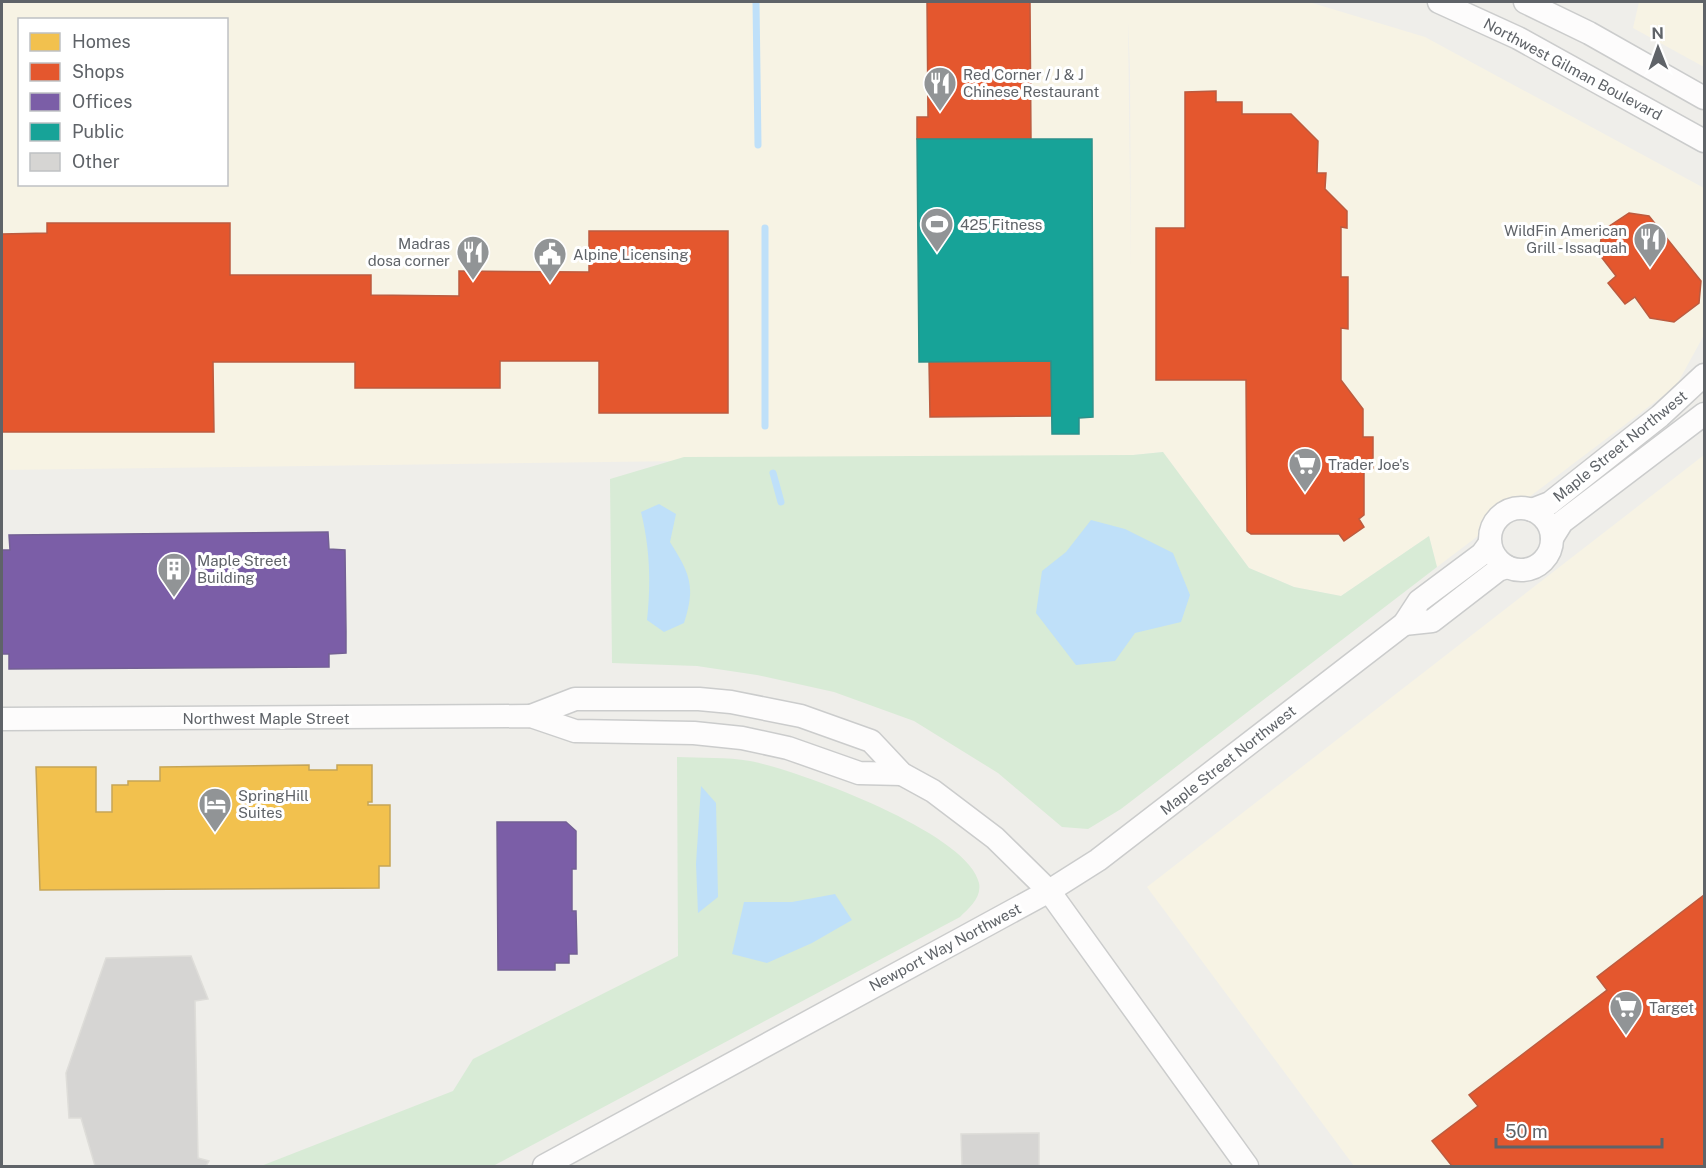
<svg xmlns="http://www.w3.org/2000/svg" width="1706" height="1168" viewBox="0 0 1706 1168" font-family="'Public Sans',sans-serif">
  <style>
    .commercial { fill: #f7f3e4; fill-rule: evenodd }
    .green { fill: #d8ebd6 }
    .water { fill: #bfe0f9 }
    .homes { fill: #f2c14e; stroke: #c6a556; stroke-width: 1.5 }
    .shops { fill: #e4572e; stroke: #bc5b3f; stroke-width: 1.5 }
    .offices { fill: #7b5ea7; stroke: #736094; stroke-width: 1.5 }
    .public { fill: #17a398; stroke: #2d908a; stroke-width: 1.5 }
    .lines { fill: none; stroke-linecap: round; stroke-linejoin: round }
    .stream { stroke: #bfe0f9; stroke-width: 7 }
    .building { fill: #d6d5d3; stroke: #deddd9; stroke-width: 1.5 }
    .tertiary-casing { stroke: #cbcccc; stroke-width: 25 }
    .tertiary { stroke: #fdfcfc; stroke-width: 22 }
    .labels { text-anchor: middle; dominant-baseline: central; stroke-width: 6; stroke-linejoin: round; paint-order: stroke }
    .street-label { font-size: 15px; fill: #5f6368; stroke: #fff }
    .poi-label { font-size: 15px; fill: #5f6368; stroke: #fff; text-anchor: start }
  </style>
  <rect width="100%" height="100%" fill="#efeeea"/>
  <g class="commercial">
    <path d="M2 2H1309L1425 37 1704 188V335L1676 386 1437 567 1429 536 1341 596 1294 587 1249 568 1163 452 1133 455 2 470ZM20 20H226V184H20ZM1128 21 1130 69 1131 271Z"/>
    <path d="M1639 2H1704V67L1633 28Z"/>
    <path d="M1704 455V1166H1354L1147 887Z"/>
  </g>
  <g class="green">
    <path d="M1163 452 1249 568 1294 587 1341 596 1429 536 1437 567 1121 809 1088 829 1062 827 998 773 914 721 834 692 757 675 697 666 612 663 610 479 684 457 1133 455Z"/>
    <path d="M677 757C701 758 727 757 750 761 798 770 969 833 979 883 982 898 969 908 960 917L493 1166H261L453 1091 473 1059 678 956Z"/>
  </g>
  <g class="water">
    <path d="M659 504 676 514 670 542C690 574 696 586 684 623L664 632 647 620C651 582 650 549 641 512Z"/>
    <path d="M1091 520 1125 529 1173 553 1190 595 1181 622 1135 633 1115 661 1076 665 1036 613 1042 571 1066 552Z"/>
    <path d="M701 786 716 803 718 897 698 913 696 864Z"/>
    <path d="M835 894 852 920 812 943 767 963 732 954 744 902H792Z"/>
  </g>
  <path class="homes" d="M309 765V770H337V765H372V802H368V805H390V866H379V888L40 890 36 767H96V812H112V785H128V781H160V767Z"/>
  <g class="shops">
    <path d="M927 2H1030L1031 139H917V117H928Z"/>
    <path d="M1216 91V102H1242V114H1291L1318 141 1317 173H1326L1325 189 1347 211V228L1341 227V277H1348V329L1341 328V380L1363 409V437H1373V468H1364V515L1359 519 1364 527 1344 541 1339 534H1251L1247 531 1246 380H1156V228H1185V92Z"/>
    <path d="M1629 213 1649 216 1701 281 1699 303 1674 322 1650 318 1635 297 1625 304 1608 283 1616 276 1599 254 1602 231Z"/>
    <path d="M47 223H230V275H371V295L459 296V271L589 272V231H728V413H599V361H500V388H355V362H213L214 432H2V234L47 233Z"/>
    <path d="M929 361H1051L1052 416 930 417Z"/>
    <path d="M1704 895V1166H1452L1432 1141 1478 1106 1469 1095 1607 990 1597 977Z"/>
  </g>
  <g class="offices">
    <path d="M328 532 329 549 345 550 346 631V653L329 654V667L9 669V654H2V550H10L9 535Z"/>
    <path d="M497 822H566L576 831V869H572V911H576L577 954H569V963H555V970H498Z"/>
  </g>
  <path class="public" d="M917 139H1092L1093 417 1079 418V434H1052L1051 361 919 362Z"/>
  <g class="lines">
    <g class="stream">
      <path d="M756 2 758 145"/>
      <path d="M765 426V228"/>
      <path d="M773 473 781 502"/>
    </g>
  </g>
  <g class="building">
    <path d="M191 956 208 999 195 1001 198 1158 209 1161 206 1166H95L81 1118H69L66 1073 106 958Z"/>
    <path d="M1039 1133V1166L962 1165 961 1134Z"/>
  </g>
  <g class="lines">
    <defs>
      <g id="tertiary">
        <path d="M1439 2 1518 38 1704 141"/>
        <path d="M1525 2 1589 33 1704 98"/>
        <circle cx="1521" cy="539" r="31"/>
        <path d="M1532 510 1550 503 1660 416 1704 375"/>
        <path d="M1552 538 1562 522 1704 414"/>
        <path d="M1404 624 1432 621 1498 570 1507 567"/>
        <path d="M531 716 575 699H699L731 702 801 716 871 741 902 774 933 791 995 838 1049 891 1247 1166"/>
        <path d="M2 719 531 716 575 731 694 733 742 738 788 748 859 773 902 774"/>
        <path d="M544 1166 1049 891 1098 860 1404 624 1419 601 1482 554 1490 543"/>
      </g>
    </defs>
    <use href="#tertiary" class="tertiary-casing"/>
    <use href="#tertiary" class="tertiary"/>
  </g>
  <defs>
    <symbol id="restaurant-pin" viewBox="-11 -11 22 30"><path d="M0 17L-7.5 6A9.5 9.5 0 1 1 7.5 6Z" fill="#919496" stroke="#fff"/><path d="M-5-6h1v4h1v-4h1v4h1v-4h1v5L-1.5 .5V6h-2V.5L-5-1ZM5-6V6H3V1.5H1.5Q1.5-4 5-6Z" fill="#fff"/></symbol>
    <symbol id="stadium-pin" viewBox="-11 -11 22 30"><path d="M0 17L-7.5 6A9.5 9.5 0 1 1 7.5 6Z" fill="#919496" stroke="#fff"/><path d="M0-5a6.5 5 0 1 0 0 10a6.5 5 0 1 0 0-10ZM-3.5-1.8h7v3.6h-7Z" fill="#fff"/></symbol>
    <symbol id="civic-pin" viewBox="-11 -11 22 30"><path d="M0 17L-7.5 6A9.5 9.5 0 1 1 7.5 6Z" fill="#919496" stroke="#fff"/><path d="M-.6-6.5H3V-4.5H.6V-3L4-1V1h2V6H-6V1h2V-1L-.6-3ZM-1.2 2.5V6h2.4V2.5Z" fill="#fff"/></symbol>
    <symbol id="supermarket-pin" viewBox="-11 -11 22 30"><path d="M0 17L-7.5 6A9.5 9.5 0 1 1 7.5 6Z" fill="#919496" stroke="#fff"/><path d="M-6-5.5h2.5l.6 2H6L4.5 2H-2.5L-4.4-4H-6ZM-1.5 3.2a1.3 1.3 0 1 0 .1 0ZM3 3.2a1.3 1.3 0 1 0 .1 0Z" fill="#fff"/></symbol>
    <symbol id="building-pin" viewBox="-11 -11 22 30"><path d="M0 17L-7.5 6A9.5 9.5 0 1 1 7.5 6Z" fill="#919496" stroke="#fff"/><path d="M-4-6H4V6H1V3H-1V6H-4ZM-2.5-4.3h1.7v1.8h-1.7ZM.8-4.3h1.7v1.8H.8ZM-2.5-1h1.7V.8h-1.7ZM.8-1h1.7V.8H.8Z" fill="#fff"/></symbol>
    <symbol id="hotel-pin" viewBox="-11 -11 22 30"><path d="M0 17L-7.5 6A9.5 9.5 0 1 1 7.5 6Z" fill="#919496" stroke="#fff"/><path d="M-6-4.5h1.5V1H6V5H4.5V3h-9V5H-6ZM-4 0a1.8 1.8 0 1 1 3.6 0ZM.5 0V-2.5h3Q6-2.5 6 0Z" fill="#fff"/></symbol>
  </defs>
  <g fill-rule="evenodd">
    <use href="#restaurant-pin" x="921" y="64" width="38" height="52"/>
    <use href="#stadium-pin" x="918" y="205" width="38" height="52"/>
    <use href="#restaurant-pin" x="1631" y="220" width="38" height="52"/>
    <use href="#restaurant-pin" x="454" y="233" width="38" height="52"/>
    <use href="#civic-pin" x="531" y="235" width="38" height="52"/>
    <use href="#supermarket-pin" x="1286" y="445" width="38" height="52"/>
    <use href="#building-pin" x="155" y="550" width="38" height="52"/>
    <use href="#hotel-pin" x="196" y="785" width="38" height="52"/>
    <use href="#supermarket-pin" x="1607" y="988" width="38" height="52"/>
  </g>
  <g class="labels">
    <g class="street-label">
      <text transform="translate(1573 69) rotate(28)">Northwest Gilman Boulevard</text>
      <text transform="translate(1620 446) rotate(-39)">Maple Street Northwest</text>
      <text x="266" y="718">Northwest Maple Street</text>
      <text transform="translate(1228 760) rotate(-38)">Maple Street Northwest</text>
      <text transform="translate(945 947) rotate(-28)">Newport Way Northwest</text>
    </g>
    <g class="poi-label">
      <text x="963" y="74">Red Corner / J &amp; J<tspan x="963" dy="17">Chinese Restaurant</tspan></text>
      <text x="960" y="224">425 Fitness</text>
      <text x="1627" y="230" text-anchor="end">WildFin American<tspan x="1627" dy="17">Grill - Issaquah</tspan></text>
      <text x="450" y="243" text-anchor="end">Madras<tspan x="450" dy="17">dosa corner</tspan></text>
      <text x="573" y="254">Alpine Licensing</text>
      <text x="1328" y="464">Trader Joe's</text>
      <text x="197" y="560">Maple Street<tspan x="197" dy="17">Building</tspan></text>
      <text x="238" y="795">SpringHill<tspan x="238" dy="17">Suites</tspan></text>
      <text x="1649" y="1007">Target</text>
    </g>
  </g>
  <rect width="1706" height="1168" fill="none" stroke="#5f6368" stroke-width="6"/>
  <rect x="18" y="18" width="210" height="168" fill="#ffffff" stroke="#bfc1c3" stroke-width="1.5"/>
  <rect x="30" y="33" width="30" height="18" fill="#f2c14e" stroke="#bfc1c3" stroke-width="1.5"/>
  <text x="72" y="48" font-size="18" fill="#5f6368">Homes</text>
  <rect x="30" y="63" width="30" height="18" fill="#e4572e" stroke="#bfc1c3" stroke-width="1.5"/>
  <text x="72" y="78" font-size="18" fill="#5f6368">Shops</text>
  <rect x="30" y="93" width="30" height="18" fill="#7b5ea7" stroke="#bfc1c3" stroke-width="1.5"/>
  <text x="72" y="108" font-size="18" fill="#5f6368">Offices</text>
  <rect x="30" y="123" width="30" height="18" fill="#17a398" stroke="#bfc1c3" stroke-width="1.5"/>
  <text x="72" y="138" font-size="18" fill="#5f6368">Public</text>
  <rect x="30" y="153" width="30" height="18" fill="#d6d5d3" stroke="#bfc1c3" stroke-width="1.5"/>
  <text x="72" y="168" font-size="18" fill="#5f6368">Other</text>
  <g transform="translate(1658 48) rotate(359)" stroke="#ffffff" stroke-width="4.5" paint-order="stroke">
  <path d="M0-4.5L10 22L0 15L-10 22Z" fill="#5f6368"/>
  <text y="-9" font-size="16" font-weight="bold" text-anchor="middle" fill="#5f6368">N</text>
  </g>
  <path d="M1496 1138v9h166v-9" fill="none" stroke="#5f6368" stroke-width="3"/>
  <text x="1505" y="1138" font-size="18" fill="#5f6368" stroke="#ffffff" stroke-width="4.5" paint-order="stroke">50 m</text>
</svg>
